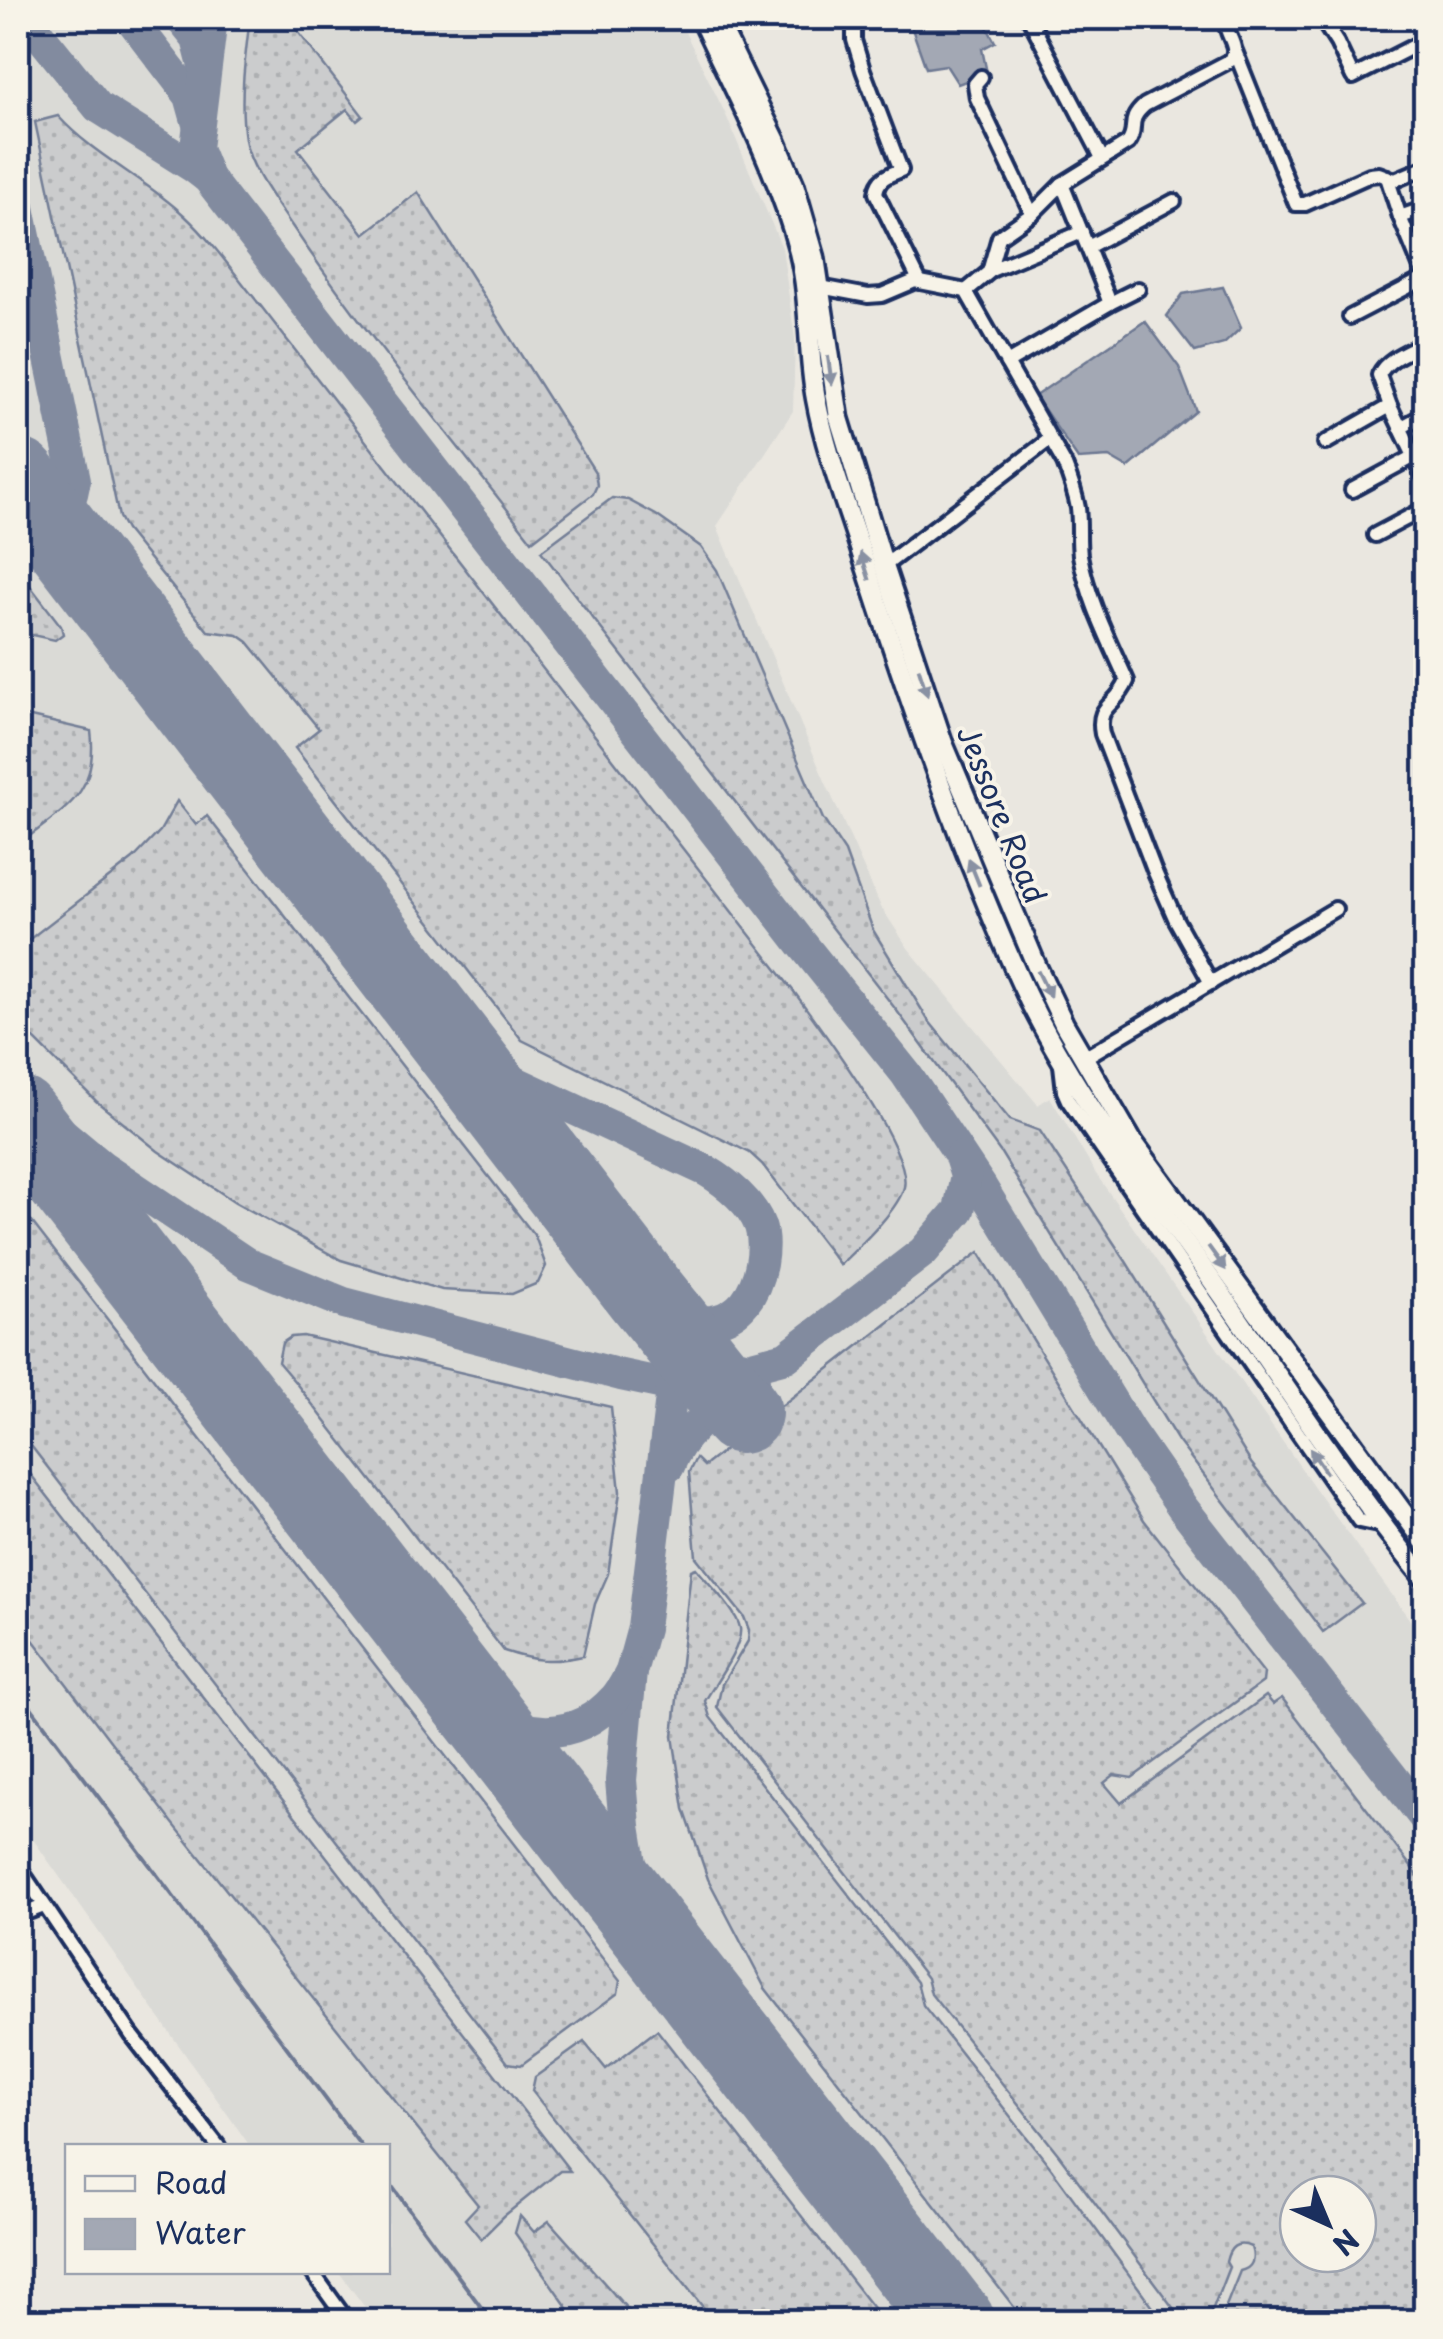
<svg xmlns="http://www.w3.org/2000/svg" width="1443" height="2339" viewBox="0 0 1443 2339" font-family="'Playpen Sans',sans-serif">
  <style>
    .built { fill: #dadad6; fill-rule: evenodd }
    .grass { fill: url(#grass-dots); stroke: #737e96; stroke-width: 2.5; fill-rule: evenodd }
    .water { fill: #a3a8b4; stroke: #6d7892; stroke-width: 2.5 }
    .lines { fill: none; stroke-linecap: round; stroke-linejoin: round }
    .stream { stroke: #6d7892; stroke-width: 4 }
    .taxiway { stroke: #828b9f; stroke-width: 32 }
    .runway { stroke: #828b9f; stroke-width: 82 }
    .minor-casing { stroke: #1b2f5e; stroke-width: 20 }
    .highway-casing { stroke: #1b2f5e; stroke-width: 25 }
    .minor { stroke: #f7f3e8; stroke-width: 12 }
    .highway { stroke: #f7f3e8; stroke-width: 18 }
    .oneway { fill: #8991a3 }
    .labels { text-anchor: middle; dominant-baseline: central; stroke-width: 8; stroke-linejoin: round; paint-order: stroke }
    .street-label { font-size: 30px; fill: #1b2f5e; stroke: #f7f3e8 }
  </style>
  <defs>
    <pattern id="grass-dots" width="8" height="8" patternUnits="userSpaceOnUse" patternTransform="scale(2.5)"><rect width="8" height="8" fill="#cbcccd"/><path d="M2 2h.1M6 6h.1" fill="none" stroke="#aeb0b2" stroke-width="1.8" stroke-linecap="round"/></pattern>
  </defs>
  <rect width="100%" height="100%" fill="#eae7e0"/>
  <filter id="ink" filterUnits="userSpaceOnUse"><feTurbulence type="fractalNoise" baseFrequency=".01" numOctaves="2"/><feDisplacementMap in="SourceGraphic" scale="20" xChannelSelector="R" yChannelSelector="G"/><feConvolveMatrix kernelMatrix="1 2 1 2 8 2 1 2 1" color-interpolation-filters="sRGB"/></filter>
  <g filter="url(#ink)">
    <path class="built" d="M18 18H678L725 113 782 248 795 339 793 411 717 526 821 772 881 907 908 948 1038 1105 1050 1097 1096 1174 1317 1491 1425 1641V2321H375L339 2272H388V2146H250L18 1818ZM1298 2194H1358V2254H1298Z"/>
    <g class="grass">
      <path d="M250 18H290L289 25H293L363 116 357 121 347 109 298 149 364 234 418 192 595 472 597 485 593 494 532 541C451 437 366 335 292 226 276 202 249 167 245 139 239 100 245 57 250 18Z"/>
      <path d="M58 116C94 156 146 179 185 216 213 242 236 276 260 305L795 993C819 1026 913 1150 904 1187 898 1211 857 1248 840 1265L762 1164 750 1153 522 1040 295 748 319 729 248 642 238 635 208 631 126 530 119 517 35 122Z"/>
      <path d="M612 498 628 500 656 515 701 547 717 570 823 819 845 852 873 930 928 1020 1010 1120 1040 1131 1127 1263 1251 1463 1362 1603 1323 1632 1178 1441 1001 1153 897 1011 541 551Z"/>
      <path d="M18 570 61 626 63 634 55 640 18 632Z"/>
      <path d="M18 714 91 731C99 796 63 809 18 845Z"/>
      <path d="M177 801 196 825 207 816 535 1236 546 1266 538 1283 512 1294 442 1290 341 1260 235 1202 158 1151 96 1101 18 1023V948L133 859 160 831Z"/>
      <path d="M18 1204 620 1981 618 1993 521 2065 508 2063 18 1429Z"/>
      <path d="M979 1252 1144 1520 1264 1673 1263 1682 1132 1778 1114 1775 1104 1783 1121 1803 1266 1696 1273 1704 1282 1698 1425 1885V2321H1220L1240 2271C1253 2268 1255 2259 1251 2247 1236 2240 1229 2248 1226 2262L1229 2267 1208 2321H1183L1059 2155 931 1994 927 1978 717 1707 722 1684 748 1641 749 1630 744 1617 696 1557 689 1472 696 1458 704 1466ZM1298 2194H1358V2254H1298Z"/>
      <path d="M303 1336 611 1407 620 1492 608 1574 595 1604 583 1656C552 1663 534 1661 504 1651L295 1382 278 1362 282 1343 291 1337Z"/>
      <path d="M18 1458 570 2171H560L504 2216 481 2239 465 2219 478 2205 172 1822 18 1620Z"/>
      <path d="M696 1568C707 1582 737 1611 740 1628 743 1646 714 1685 705 1701L710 1717 917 1982 923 2005 1051 2168 1163 2321H1025L765 1988 708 1879 684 1809 673 1736 691 1570Z"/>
      <path d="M657 2030 883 2321H714L532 2091 535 2077 584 2042 606 2069Z"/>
      <path d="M520 2216 534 2232 549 2221 638 2321H577L515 2233Z"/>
    </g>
    <g class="water">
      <path d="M923 18H982L995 42 982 49 987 73 958 84 946 65 926 68 910 23Z"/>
      <path d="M1223 287 1241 328 1224 344 1195 352 1167 316 1183 294Z"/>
      <path d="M1145 321 1179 367 1196 411 1128 468 1109 457 1078 459 1035 396Z"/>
    </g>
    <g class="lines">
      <g class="stream">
        <path d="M18 1690 361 2146"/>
        <path d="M388 2181 492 2322"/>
      </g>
      <g class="taxiway">
        <path d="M26 18 98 107 195 168 208 178 802 944 906 1074 982 1188 1129 1430 1183 1508 1426 1820"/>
        <path d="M130 18 190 96 197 121"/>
        <path d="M180 18 197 39 204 66"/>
        <path d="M208 178 196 148 212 18"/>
        <path d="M18 203 75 480 72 494C43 507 38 496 18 476"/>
        <path d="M427 1009 468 1056 507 1078 707 1171C727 1183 752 1203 760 1226 764 1238 763 1252 761 1264 749 1330 693 1337 647 1295"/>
        <path d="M18 1096 102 1166 248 1264 344 1303 621 1375 683 1388 717 1393 754 1381"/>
        <path d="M644 1292C662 1324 671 1344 673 1381L643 1628 631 1672 621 1780 625 1826 632 1869 640 1900 664 1948"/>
        <path d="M662 1314 707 1356 748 1367 786 1357 923 1252 959 1210 966 1176 960 1157"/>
        <path d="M669 1466C682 1430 715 1410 745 1388"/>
        <path d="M476 1707C521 1737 574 1744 614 1699 621 1692 626 1681 631 1672"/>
      </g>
      <g class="runway">
        <path d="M18 479 644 1292 741 1413"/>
        <path d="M18 1117 954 2322"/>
      </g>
      <defs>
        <g id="minor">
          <path d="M854 18V40L863 70 901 170C888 175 878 178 876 193L920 282"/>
          <path d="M1029 18 1102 158"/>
          <path d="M1321 18 1337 43 1353 77 1426 40"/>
          <path d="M1235 51 1296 204H1305L1370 175 1379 174 1395 180 1426 167"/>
          <path d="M981 77 975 84 977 98 1032 214"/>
          <path d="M1387 177 1400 217 1426 280"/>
          <path d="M1062 184 1110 303"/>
          <path d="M1400 217 1426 208"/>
          <path d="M1088 247 1174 201"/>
          <path d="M991 270 1082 232"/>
          <path d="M820 287 868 296 882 295 915 281 966 291 1064 463C1070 478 1075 492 1078 508 1080 524 1078 540 1080 555 1088 600 1109 640 1127 681 1116 708 1096 703 1102 734L1154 870 1176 920 1211 983"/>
          <path d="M966 291 989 272 999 237 1032 214 1062 184 1128 143C1139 128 1125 122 1145 105L1231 60C1240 47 1227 37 1226 24L1232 18"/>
          <path d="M1350 317 1425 278"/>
          <path d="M1426 342C1410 351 1387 358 1379 375L1390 406 1426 481"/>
          <path d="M1007 363 1110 303 1138 289"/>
          <path d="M1400 428 1426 414"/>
          <path d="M1325 443 1390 406"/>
          <path d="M1352 490 1413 457"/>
          <path d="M1375 535 1426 508"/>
          <path d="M884 566 1050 439"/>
          <path d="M1084 1058 1335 909"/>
          <path d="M1061 1065 1064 1091 1068 1100 1359 1521 1383 1526"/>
          <path d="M18 1866 131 2034 218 2146"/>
          <path d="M18 1916 44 1906"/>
          <path d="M312 2272 348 2322"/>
        </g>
        <g id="highway">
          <path d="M701 18C736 94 778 169 799 252 811 300 807 351 816 399 825 448 843 496 858 542 893 651 929 759 971 865 990 911 1008 957 1030 1002 1084 1110 1158 1203 1227 1302 1292 1395 1353 1492 1426 1580"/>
          <path d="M716 18 776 141 794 184 815 257 839 418 884 566 943 743 1037 967 1064 1024 1131 1139 1426 1544"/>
        </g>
      </defs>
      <use href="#minor" class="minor-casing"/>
      <use href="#highway" class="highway-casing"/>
      <use href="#minor" class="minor"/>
      <use href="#highway" class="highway"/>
    </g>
    <defs><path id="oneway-solid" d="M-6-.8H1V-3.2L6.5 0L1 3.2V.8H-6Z" transform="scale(2.5)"/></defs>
    <g class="oneway">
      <use href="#oneway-solid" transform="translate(830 371) rotate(82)"/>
      <use href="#oneway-solid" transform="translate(865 566) rotate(-108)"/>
      <use href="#oneway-solid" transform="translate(923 682) rotate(72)"/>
      <use href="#oneway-solid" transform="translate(974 872) rotate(-112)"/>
      <use href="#oneway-solid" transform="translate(1044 984) rotate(64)"/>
      <use href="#oneway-solid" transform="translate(1217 1258) rotate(54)"/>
      <use href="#oneway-solid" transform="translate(1318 1461) rotate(-124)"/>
    </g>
  </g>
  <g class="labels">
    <g class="street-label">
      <text transform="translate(1003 814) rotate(68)">Jessore Road</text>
    </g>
  </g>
  <rect width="1443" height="2339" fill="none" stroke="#f7f3e8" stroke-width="60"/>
  <rect x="30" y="30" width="1383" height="2279" fill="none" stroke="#1b2f5e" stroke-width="4" filter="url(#ink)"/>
  <rect x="65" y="2144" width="325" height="130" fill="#f7f3e8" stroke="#9fa5b1" stroke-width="2.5"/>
  <rect x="85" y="2176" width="50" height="15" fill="#f7f3e8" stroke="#9fa5b1" stroke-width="2.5"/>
  <text x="155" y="2194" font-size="30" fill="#1b2f5e">Road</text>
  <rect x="85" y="2219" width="50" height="30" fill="#a3a8b4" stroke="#9fa5b1" stroke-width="2.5"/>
  <text x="155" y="2244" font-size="30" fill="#1b2f5e">Water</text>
  <g transform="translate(1328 2224) rotate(136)"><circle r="48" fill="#f7f3e8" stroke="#9fa5b1" stroke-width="2.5"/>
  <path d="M0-8L18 38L0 25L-18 38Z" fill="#1b2f5e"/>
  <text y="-15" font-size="28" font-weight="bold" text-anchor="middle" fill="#1b2f5e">N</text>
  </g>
</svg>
